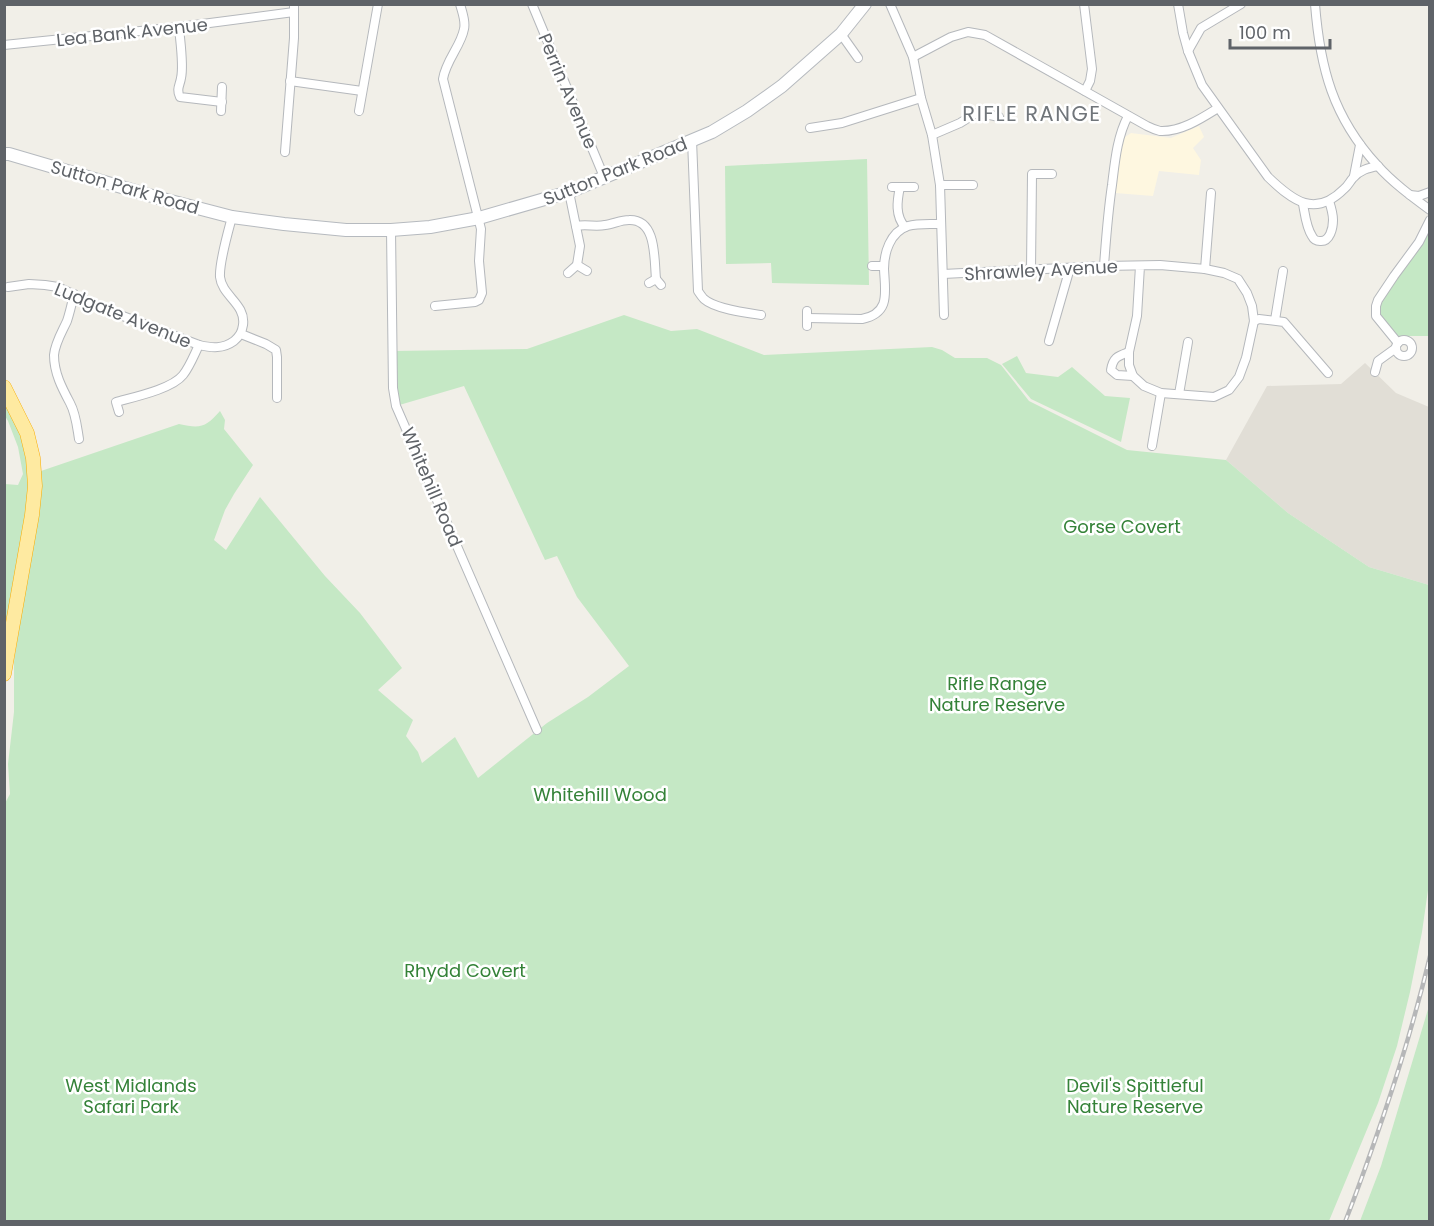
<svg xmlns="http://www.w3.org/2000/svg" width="1434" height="1226" viewBox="0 0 1434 1226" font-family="Poppins,sans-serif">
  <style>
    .commercial { fill: #fef7e0 }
    .education { fill: #e1ded6 }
    .green { fill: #c5e8c5 }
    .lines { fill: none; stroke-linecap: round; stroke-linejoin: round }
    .minor-casing { stroke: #b5b8bc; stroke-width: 10 }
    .secondary-casing { stroke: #b6babf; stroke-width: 14 }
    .trunk-casing { stroke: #f9ab00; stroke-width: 15 }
    .minor { stroke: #fff; stroke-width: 8 }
    .secondary { stroke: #fff; stroke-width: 12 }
    .trunk { stroke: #feeaa1; stroke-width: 14 }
    .rail-casing { stroke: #b6b7b8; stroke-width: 4.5 }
    .rail { stroke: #fff; stroke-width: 2; stroke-dasharray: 7; stroke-linecap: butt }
    .labels { text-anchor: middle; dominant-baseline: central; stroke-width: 5; stroke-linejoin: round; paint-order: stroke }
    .street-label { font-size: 18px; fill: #5f6368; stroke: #fff }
    .park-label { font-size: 18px; fill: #348238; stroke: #fff }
    .quarter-label { font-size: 21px; letter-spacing: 1.5px; fill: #70757a; stroke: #fff }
  </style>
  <rect width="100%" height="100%" fill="#f1efe8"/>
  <path class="commercial" d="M1199 126 1204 137 1193 148 1201 160 1199 175 1159 171 1153 196 1115 193 1120 148 1125 137 1131 133 1171 138Z"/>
  <path class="education" d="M1365 363 1396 393 1429 407V585L1369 567 1288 513 1226 460 1267 386 1341 384Z"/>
  <g class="green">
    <path d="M867 159 869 285 772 283 771 263 726 264 725 166Z"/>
    <path d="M1429 220V336H1392L1376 316 1378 300Z"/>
    <path d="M624 315 671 331 697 329 764 355 932 347 942 350 955 358H987L1001 365 1029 401 1127 450 1226 460 1288 513 1369 567 1429 585 1430 848 1428 890 1422 932 1410 992 1397 1046 1378 1103 1329 1221H5L4 805 10 794 8 764 14 712V661L37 513 41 471 179 424C201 429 206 427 220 411L225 420 224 429 253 465 234 494 225 510 214 540 226 550 260 497 325 576 360 613 402 668 378 690 413 720 406 736 418 752 422 763 455 737 478 778 547 723 588 697 629 666 577 597 557 556 545 560 464 386 396 406 393 351 527 349Z"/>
    <path d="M1017 356 1026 373 1058 377 1072 367 1105 396 1130 398 1121 442 1031 399 1002 364Z"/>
    <path d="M5 394 15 418 31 470 30 501 15 582 5 625V484L18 485 23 474 18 447 8 421 5 416Z"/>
    <path d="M1429 1006V1221H1360L1381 1166Z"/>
  </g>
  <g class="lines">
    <defs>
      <g id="minor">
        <path d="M532 4 604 177"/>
        <path d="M890 4 913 57 921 98 932 135 940 185 944 315"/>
        <path d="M1084 4 1092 69 1090 81 1085 91"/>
        <path d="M1178 4 1183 33 1188 51 1202 85 1268 177C1293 201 1315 218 1344 189 1348 186 1350 181 1353 178 1360 170 1368 168 1378 166"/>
        <path d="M1315 4C1320 68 1333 117 1377 165 1392 182 1411 196 1430 210"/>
        <path d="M179 27C180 41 184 65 181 78 180 85 176 89 180 97L222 102"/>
        <path d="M841 34 858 58"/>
        <path d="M4 45 179 27 294 12"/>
        <path d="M1188 51 1201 28 1241 4"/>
        <path d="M913 57 951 37 968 32 985 35 1147 126C1151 128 1156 130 1160 131 1181 132 1202 118 1218 108"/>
        <path d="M290 81 362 91"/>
        <path d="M221 111 222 87"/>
        <path d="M359 111 378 4"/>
        <path d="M810 128 842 123 921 98"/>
        <path d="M932 135 960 123 976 113 985 114 999 117"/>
        <path d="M692 140 698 291C700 294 702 297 704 299 715 309 747 313 761 315"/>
        <path d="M285 152 294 38V4"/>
        <path d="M1354 176 1360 145"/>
        <path d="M940 185H973"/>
        <path d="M892 187H914"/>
        <path d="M900 187C897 201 895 216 905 227"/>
        <path d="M569 192 580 246 577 265"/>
        <path d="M1410 195 1419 196 1430 192"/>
        <path d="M1303 204C1305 214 1306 227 1312 236 1314 240 1316 241 1320 241 1330 242 1333 228 1333 220 1333 214 1331 207 1329 201"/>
        <path d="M576 226C586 224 596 227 605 225 613 224 621 220 629 220 657 219 654 259 656 279"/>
        <path d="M391 230 393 388 396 406 537 730"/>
        <path d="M872 266H884"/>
        <path d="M1104 266C1106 238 1108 212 1112 185 1115 161 1117 137 1128 116"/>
        <path d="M1205 269 1211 193"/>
        <path d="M1031 270 1032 174H1052"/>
        <path d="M568 273 577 265 587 271"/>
        <path d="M943 274 1104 266 1160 265 1205 269 1224 273 1238 279 1247 293 1252 306 1254 321 1246 358 1239 377 1229 390 1214 397 1161 393 1144 386 1133 376 1129 365V352L1137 316 1140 266"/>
        <path d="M649 283 656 279 661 285"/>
        <path d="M8 287 29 284 45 285 58 287 107 310 199 345C212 348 223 349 234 341 240 336 242 332 243 325 246 304 222 296 220 277 219 263 228 232 232 217"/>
        <path d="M74 294C72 303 70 312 67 321 62 332 55 343 54 355 54 373 62 388 70 403 76 414 77 427 79 439"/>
        <path d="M435 306 475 302 479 300 482 293 479 261 481 229 443 79C446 60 461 46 464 29 466 21 462 12 460 4"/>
        <path d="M807 318 862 319C891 313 885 292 884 269 884 253 890 232 908 226 918 223 930 224 941 224"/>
        <path d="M1275 320 1283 271"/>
        <path d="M1254 321 1259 319 1284 322 1328 373"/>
        <path d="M807 326V311"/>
        <path d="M241 334 266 344 276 350 277 357V398"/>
        <circle cx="1404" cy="348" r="8"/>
        <path d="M1049 341 1070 268"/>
        <path d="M1398 343 1376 316V306L1378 300 1394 276 1419 242 1430 220"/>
        <path d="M1129 352C1118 356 1113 357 1111 370L1117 375 1133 376"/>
        <path d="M1375 372 1378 361 1396 348"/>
        <path d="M1179 394 1188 342"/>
        <path d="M119 412 116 402C134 397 172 389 183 375 190 366 194 355 199 345"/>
        <path d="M1152 446 1161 393"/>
      </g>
      <path id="secondary" d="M4 154H9L159 198 232 217 284 224 346 230H391L430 227 479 218 569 192 712 132 747 111 782 86 841 34 865 4"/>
      <path id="trunk" d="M4 387 27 433 33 458 35 486 32 515 4 674"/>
    </defs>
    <use href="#minor" class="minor-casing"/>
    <use href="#secondary" class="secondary-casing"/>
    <use href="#trunk" class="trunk-casing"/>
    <use href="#minor" class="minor"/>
    <use href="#secondary" class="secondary"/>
    <use href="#trunk" class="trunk"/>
    <defs>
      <path id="rail" d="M1345 1222C1359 1187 1371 1152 1383 1117 1401 1064 1417 1011 1430 956"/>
    </defs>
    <use href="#rail" class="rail-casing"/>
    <use href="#rail" class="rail"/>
  </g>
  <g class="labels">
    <g class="street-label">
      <text transform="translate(132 32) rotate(-6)">Lea Bank Avenue</text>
      <text transform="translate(568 91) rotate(67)">Perrin Avenue</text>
      <text transform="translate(615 171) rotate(-22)">Sutton Park Road</text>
      <text transform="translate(125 187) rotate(16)">Sutton Park Road</text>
      <text transform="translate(1041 270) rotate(-3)">Shrawley Avenue</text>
      <text transform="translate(123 315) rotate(22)">Ludgate Avenue</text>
      <text transform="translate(432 487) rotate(67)">Whitehill Road</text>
    </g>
    <g class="park-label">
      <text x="1122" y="526">Gorse Covert</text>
      <text x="997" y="683">Rifle Range<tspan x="997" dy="21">Nature Reserve</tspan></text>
      <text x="600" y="794">Whitehill Wood</text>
      <text x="465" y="970">Rhydd Covert</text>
      <text x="131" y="1085">West Midlands<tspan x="131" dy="21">Safari Park</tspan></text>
      <text x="1135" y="1085">Devil's Spittleful<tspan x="1135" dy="21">Nature Reserve</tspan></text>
    </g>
    <g class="quarter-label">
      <text x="1032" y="113">RIFLE RANGE</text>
    </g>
  </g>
  <rect width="1434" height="1226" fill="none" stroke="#5f6368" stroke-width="12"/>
  <path d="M1230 39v9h100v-9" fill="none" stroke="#5f6368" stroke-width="3"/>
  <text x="1239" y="39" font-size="18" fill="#5f6368" stroke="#ffffff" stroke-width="4.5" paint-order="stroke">100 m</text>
</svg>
